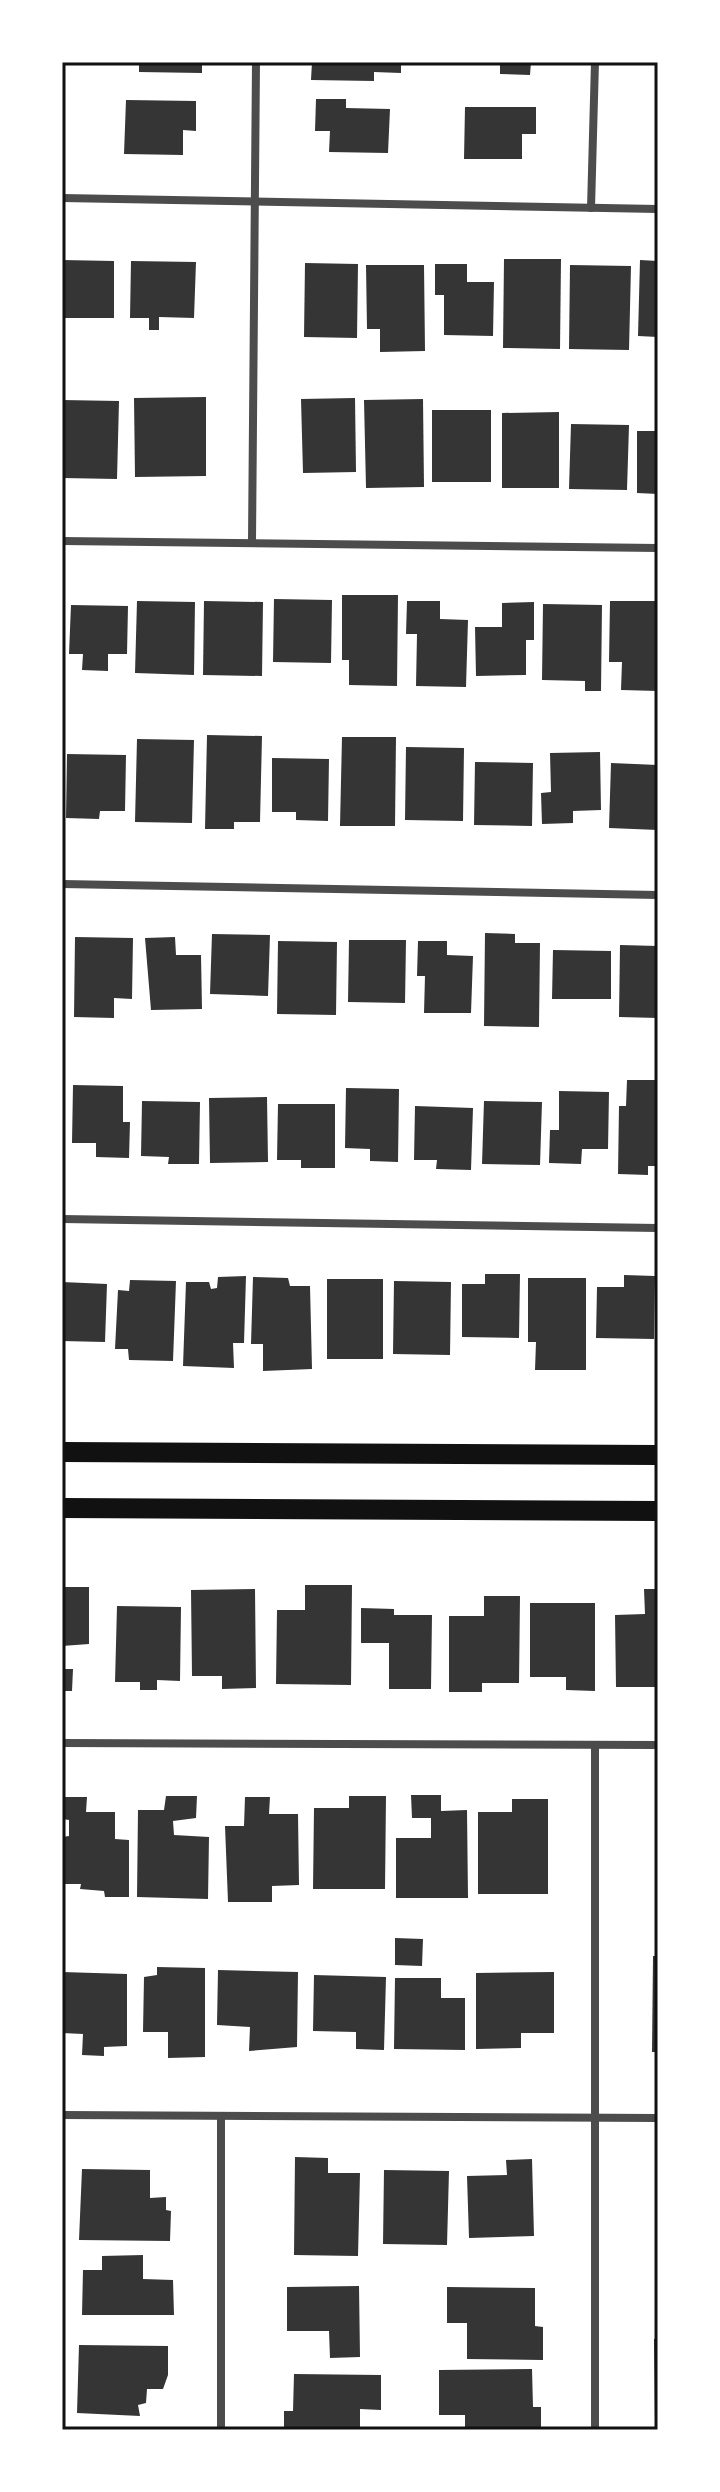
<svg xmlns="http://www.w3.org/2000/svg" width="720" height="2492" viewBox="0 0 720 2492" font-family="'Fira Sans Condensed',sans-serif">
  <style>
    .building { fill: #353535 }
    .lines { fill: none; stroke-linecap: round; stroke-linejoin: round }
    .minor { stroke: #4c4c4c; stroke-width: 8 }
    .primary { stroke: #111; stroke-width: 20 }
    .neatline { fill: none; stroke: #111; stroke-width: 3 }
  </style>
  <rect width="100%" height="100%" fill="#fff"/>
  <g class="building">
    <path d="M139 62H202V73L139 72Z"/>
    <path d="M312 62H401V73L374 72V81L311 80Z"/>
    <path d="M462 62H531L530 75 500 74V65Z"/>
    <path d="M316 99H346V108L390 109 388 153 329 152 330 131H315Z"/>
    <path d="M126 100 196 101V131L183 130V155L124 154Z"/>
    <path d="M465 107H536V134H522V159H464Z"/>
    <path d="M504 259H561L560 349 503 348Z"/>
    <path d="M62 260 114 261V318H62Z"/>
    <path d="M640 260 658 261V337L638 336Z"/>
    <path d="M131 261 196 262 194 318 159 317V330H149V318H130Z"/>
    <path d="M305 263 358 264 357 338 304 337Z"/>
    <path d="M435 264H467V282H494L493 336 444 335V295H435Z"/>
    <path d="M366 265H424L425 351 380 352V329H367Z"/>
    <path d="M570 265 631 266 629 350 569 349Z"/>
    <path d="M206 397V476L135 477 134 398Z"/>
    <path d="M355 398 356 472 303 473 301 399Z"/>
    <path d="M423 399 424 487 366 488 364 400Z"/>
    <path d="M62 400 119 401 117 479 62 478Z"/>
    <rect x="432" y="410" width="59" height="72"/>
    <path d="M559 412V488H502V413Z"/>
    <path d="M571 424 629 425 627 490 569 489Z"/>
    <path d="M637 431H658V494L637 493Z"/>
    <path d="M342 595H398L397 686 349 685V660H342Z"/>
    <path d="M274 599 332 600 331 663 273 662Z"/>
    <path d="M137 601 195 602 194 675 135 673Z"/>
    <path d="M204 601 263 602 262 676 203 675Z"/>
    <path d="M407 601H440V619L468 620 466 687 416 686 417 634H406Z"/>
    <path d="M610 601H658V691L621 690 622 662H609Z"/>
    <path d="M534 602V640H526V675L476 676 475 627H502V603Z"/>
    <path d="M543 604 602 605 601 691H585V681L542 680Z"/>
    <path d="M71 605 128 606 127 654H108V671L82 670 83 654H69Z"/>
    <path d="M207 735 262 736 260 822H234V829H205Z"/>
    <path d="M342 737H396L395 826H340Z"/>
    <path d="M137 739 194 740 192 823 135 822Z"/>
    <path d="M406 747 464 748 463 821 405 820Z"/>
    <path d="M600 752 601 810 573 811V823L542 824 541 793 551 792 550 753Z"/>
    <path d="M67 754 126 755 125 811H100L99 819 66 818Z"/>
    <path d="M272 758 329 759 328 821 296 820V812H272Z"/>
    <path d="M475 762 533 763 532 826 474 825Z"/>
    <path d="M611 763 658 765V830L609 828Z"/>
    <path d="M485 933 515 934V943H540L539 1027 484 1026Z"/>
    <path d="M212 934 270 935 268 996 210 994Z"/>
    <path d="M75 937 133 938 132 999 114 998V1018L74 1017Z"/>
    <path d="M175 937 176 955H201L202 1009 151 1010 145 938Z"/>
    <path d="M349 940H406L405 1003 348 1002Z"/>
    <path d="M278 941 337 942 336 1015 277 1014Z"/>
    <path d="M418 941H447V955L473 956 471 1013H424L425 976H417Z"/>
    <path d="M620 945 658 946V1018L619 1017Z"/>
    <path d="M553 950 611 951V999H552Z"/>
    <path d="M627 1080H658V1166H648V1175L618 1174 619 1106H626Z"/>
    <path d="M73 1085 123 1086V1122H130L129 1158 96 1157V1143H72Z"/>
    <path d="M346 1088 399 1089 398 1162 370 1161V1149L345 1148Z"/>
    <path d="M559 1091 609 1092 608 1149H582L581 1164 549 1163 550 1130H559Z"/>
    <path d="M267 1097 268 1162 210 1163 209 1098Z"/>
    <path d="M142 1101 200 1102 199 1164H168L169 1157 141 1156Z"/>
    <path d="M484 1101 542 1102 540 1165 482 1164Z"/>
    <path d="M278 1104H335V1168H301V1160H277Z"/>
    <path d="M415 1106 473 1108 471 1170 436 1169 437 1160H414Z"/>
    <path d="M485 1274H520L519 1338 462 1337V1284H485Z"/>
    <path d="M624 1275 655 1276 654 1339 596 1338 597 1287H624Z"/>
    <path d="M246 1276 244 1343H233L234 1368 183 1366 186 1282H209L211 1289 217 1288 218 1277Z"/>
    <path d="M253 1277 288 1278 290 1286H310L312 1369 263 1371V1344H251Z"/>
    <path d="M528 1278H586V1370H535L536 1342H528Z"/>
    <rect x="327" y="1279" width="56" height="80"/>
    <path d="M130 1280 176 1281 173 1361 129 1360 128 1349H115L118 1290 129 1291Z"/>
    <path d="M394 1281 451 1282 450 1355 393 1354Z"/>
    <path d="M62 1282 107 1284 105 1342 62 1341Z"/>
    <path d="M305 1585H352L351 1685 276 1684 277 1610H305Z"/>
    <path d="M62 1587H89V1644L62 1646Z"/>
    <path d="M255 1589 256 1688 222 1689V1676H192L191 1590Z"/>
    <path d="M644 1589H658V1687H616L615 1615 645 1614Z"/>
    <path d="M484 1596H520L519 1683H482V1692H449V1616H484Z"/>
    <path d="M530 1603H595V1691L566 1690V1677H530Z"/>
    <path d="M117 1606 181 1607 180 1681 157 1680V1690H140V1682H115Z"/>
    <path d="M361 1608 394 1609V1615H432L431 1689H389V1643H361Z"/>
    <path d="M62 1669H73L72 1691H62Z"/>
    <path d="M411 1795H441V1811L467 1810 468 1898H396V1838H431V1818H412Z"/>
    <path d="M166 1796H197L196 1818 173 1821 174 1835 209 1837 208 1899 137 1897 138 1810H164Z"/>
    <path d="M349 1796H386L385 1889H313L314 1808H349Z"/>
    <path d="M62 1797H87L86 1812H115V1839L129 1840V1897H105L104 1891 80 1889 81 1884H62V1837L69 1836V1820L62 1819Z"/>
    <path d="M245 1797H270L269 1814H298L299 1885 272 1886V1902H228L225 1826H244Z"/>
    <path d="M512 1799H548V1894H478V1812H512Z"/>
    <path d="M395 1938 423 1939 422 1966 395 1965Z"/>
    <path d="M653 1956H658V2052H652Z"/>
    <path d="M157 1967 205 1968V2057L168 2058V2032H143L144 1977 157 1975Z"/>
    <path d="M218 1970 298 1972 297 2047 249 2051 250 2027 217 2025Z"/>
    <path d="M62 1972 127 1974V2046L104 2047V2056L82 2055 83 2034 62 2033Z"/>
    <path d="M554 1972V2033H521V2048L476 2049V1973Z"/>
    <path d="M314 1975 386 1977 384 2050 356 2049V2032L313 2031Z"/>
    <path d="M395 1978H441V1998H465V2050L394 2049Z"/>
    <path d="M295 2157 328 2158V2173H360L358 2256 294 2255Z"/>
    <path d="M532 2159 534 2236 469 2238 467 2176 507 2175 506 2160Z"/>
    <path d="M82 2169 150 2170V2198L166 2197V2210L171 2211 170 2241 79 2240Z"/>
    <path d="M384 2170 449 2171 447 2245 383 2244Z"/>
    <path d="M143 2255V2279L173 2280 174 2315H82L83 2270H102V2256Z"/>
    <path d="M359 2286 360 2357 330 2358 329 2331H287V2287Z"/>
    <path d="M447 2287 535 2288V2326L543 2327V2360L467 2359V2323H447Z"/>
    <path d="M654 2339H658V2418H655Z"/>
    <path d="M79 2345 168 2346V2375L163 2389H147L146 2403 138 2405 140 2416 77 2413Z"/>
    <path d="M532 2369 533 2407H541V2430H465V2415H439V2370Z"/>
    <path d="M294 2374 381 2375V2410L360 2409V2430H284V2411H293Z"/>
  </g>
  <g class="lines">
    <g class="minor">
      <path d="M62 198 658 209"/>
      <path d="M591 208 595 62"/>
      <path d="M62 541 658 548"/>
      <path d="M252 542 256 62"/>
      <path d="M62 884 658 895"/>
      <path d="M62 1219 658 1228"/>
      <path d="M62 1743 658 1745"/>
      <path d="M595 1745V2430"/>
      <path d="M62 2115 658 2118"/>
      <path d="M221 2430V2117"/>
    </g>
    <g class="primary">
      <path d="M62 1452 658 1455"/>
      <path d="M62 1508 658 1511"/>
    </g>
  </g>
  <rect width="720" height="2492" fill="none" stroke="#ffffff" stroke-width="128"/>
  <rect x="64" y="64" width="592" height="2364" class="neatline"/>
</svg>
